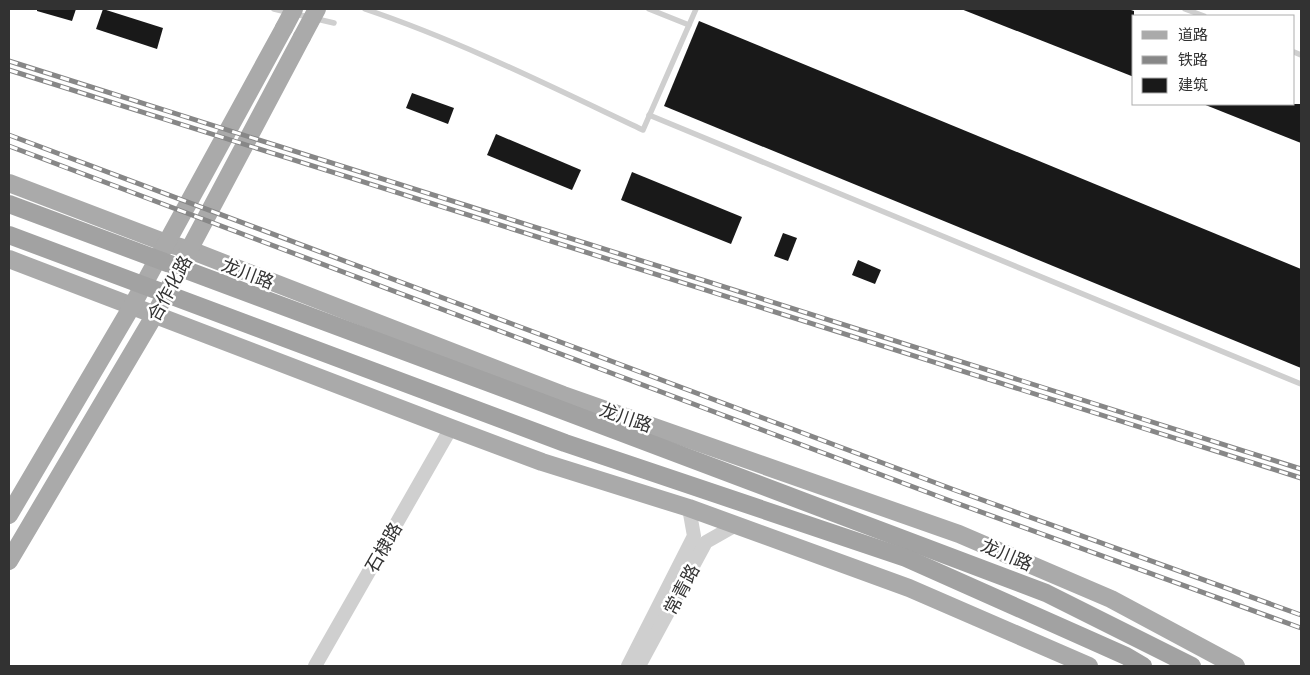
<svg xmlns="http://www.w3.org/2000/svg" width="1310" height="675" viewBox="0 0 1310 675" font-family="Barlow,'Noto Sans SC',sans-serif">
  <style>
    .building { fill: #191919 }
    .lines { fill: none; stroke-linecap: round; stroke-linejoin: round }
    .service { stroke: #cfcfcf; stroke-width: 5.5 }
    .tertiary { stroke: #cfcfcf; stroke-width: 14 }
    .primary { stroke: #aaa; stroke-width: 18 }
    .trunk { stroke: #a2a2a2; stroke-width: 18 }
    .rail-casing { stroke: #878787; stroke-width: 5 }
    .rail { stroke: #fff; stroke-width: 3; stroke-dasharray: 9; stroke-linecap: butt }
    .primary-bridge { stroke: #aaa; stroke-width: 18 }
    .labels { text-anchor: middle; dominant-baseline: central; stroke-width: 5; stroke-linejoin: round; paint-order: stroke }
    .street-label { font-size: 18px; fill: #323232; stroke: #fff }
  </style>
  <rect width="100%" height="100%" fill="#fff"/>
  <g class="building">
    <path d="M37 9H76L72 21 37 11Z"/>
    <path d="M103 9 163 28 157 49 96 29Z"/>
    <path d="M961 9H1128L1134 11V77Z"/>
    <path d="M699 21 1301 269V368L664 106Z"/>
    <path d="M412 93 454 108 448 124 406 108Z"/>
    <path d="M1203 104H1301V143Z"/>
    <path d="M496 134 581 170 572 190 487 155Z"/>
    <path d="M632 172 742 217 731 244 621 200Z"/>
    <path d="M783 233 797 238 788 261 774 256Z"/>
    <path d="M858 260 881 270 875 284 852 275Z"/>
  </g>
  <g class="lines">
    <g class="service">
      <path d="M274 9 334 23"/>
      <path d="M365 9C460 41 552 87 643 130L696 9"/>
      <path d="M649 9 689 25"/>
      <path d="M1185 9 1204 16"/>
      <path d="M1294 52 1301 55"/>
      <path d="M649 115 1301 384"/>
    </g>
    <g class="tertiary">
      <path d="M315 666 451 428"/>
      <path d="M628 666 694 536 689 508"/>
      <path d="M639 666 706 542 736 525"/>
    </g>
    <g class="primary">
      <path d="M9 183 166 243 190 250 563 395 959 534 1111 599 1236 666"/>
      <path d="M9 259 451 428 542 462 689 508 909 588 1089 666"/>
      <path d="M9 515 132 306 284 28"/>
      <path d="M9 561 154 316 302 37"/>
    </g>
    <g class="trunk">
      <path d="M9 204 551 406 1046 593 1192 666"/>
      <path d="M9 235 565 443 906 558 1126 656 1143 666"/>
    </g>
    <defs>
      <g id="rail">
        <path d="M9 61 1301 469"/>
        <path d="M9 70 1301 478"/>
        <path d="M9 135 952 489 1301 615"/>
        <path d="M9 146 948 500 1301 628"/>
      </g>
    </defs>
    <use href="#rail" class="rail-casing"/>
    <use href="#rail" class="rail"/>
    <g class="primary-bridge">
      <path d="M284 28 294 9"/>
      <path d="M302 37 317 9"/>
    </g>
  </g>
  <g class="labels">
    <g class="street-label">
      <text transform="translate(248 273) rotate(21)">龙川路</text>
      <text transform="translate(169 288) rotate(-61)">合作化路</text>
      <text transform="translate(626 417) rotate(19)">龙川路</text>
      <text transform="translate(383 547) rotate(-60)">石棣路</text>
      <text transform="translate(1007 554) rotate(23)">龙川路</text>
      <text transform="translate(681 589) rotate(-62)">常青路</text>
    </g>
  </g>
  <rect width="1310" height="675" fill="none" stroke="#323232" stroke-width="20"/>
  <rect x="1132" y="15" width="162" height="90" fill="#ffffff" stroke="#adadad"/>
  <rect x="1142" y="31" width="25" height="8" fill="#aaaaaa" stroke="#adadad"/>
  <text x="1178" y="40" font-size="15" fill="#323232">道路</text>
  <rect x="1142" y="56" width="25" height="8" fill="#878787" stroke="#adadad"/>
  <text x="1178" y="65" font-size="15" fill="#323232">铁路</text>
  <rect x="1142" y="78" width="25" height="15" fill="#191919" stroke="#adadad"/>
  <text x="1178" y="90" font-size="15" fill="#323232">建筑</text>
</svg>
